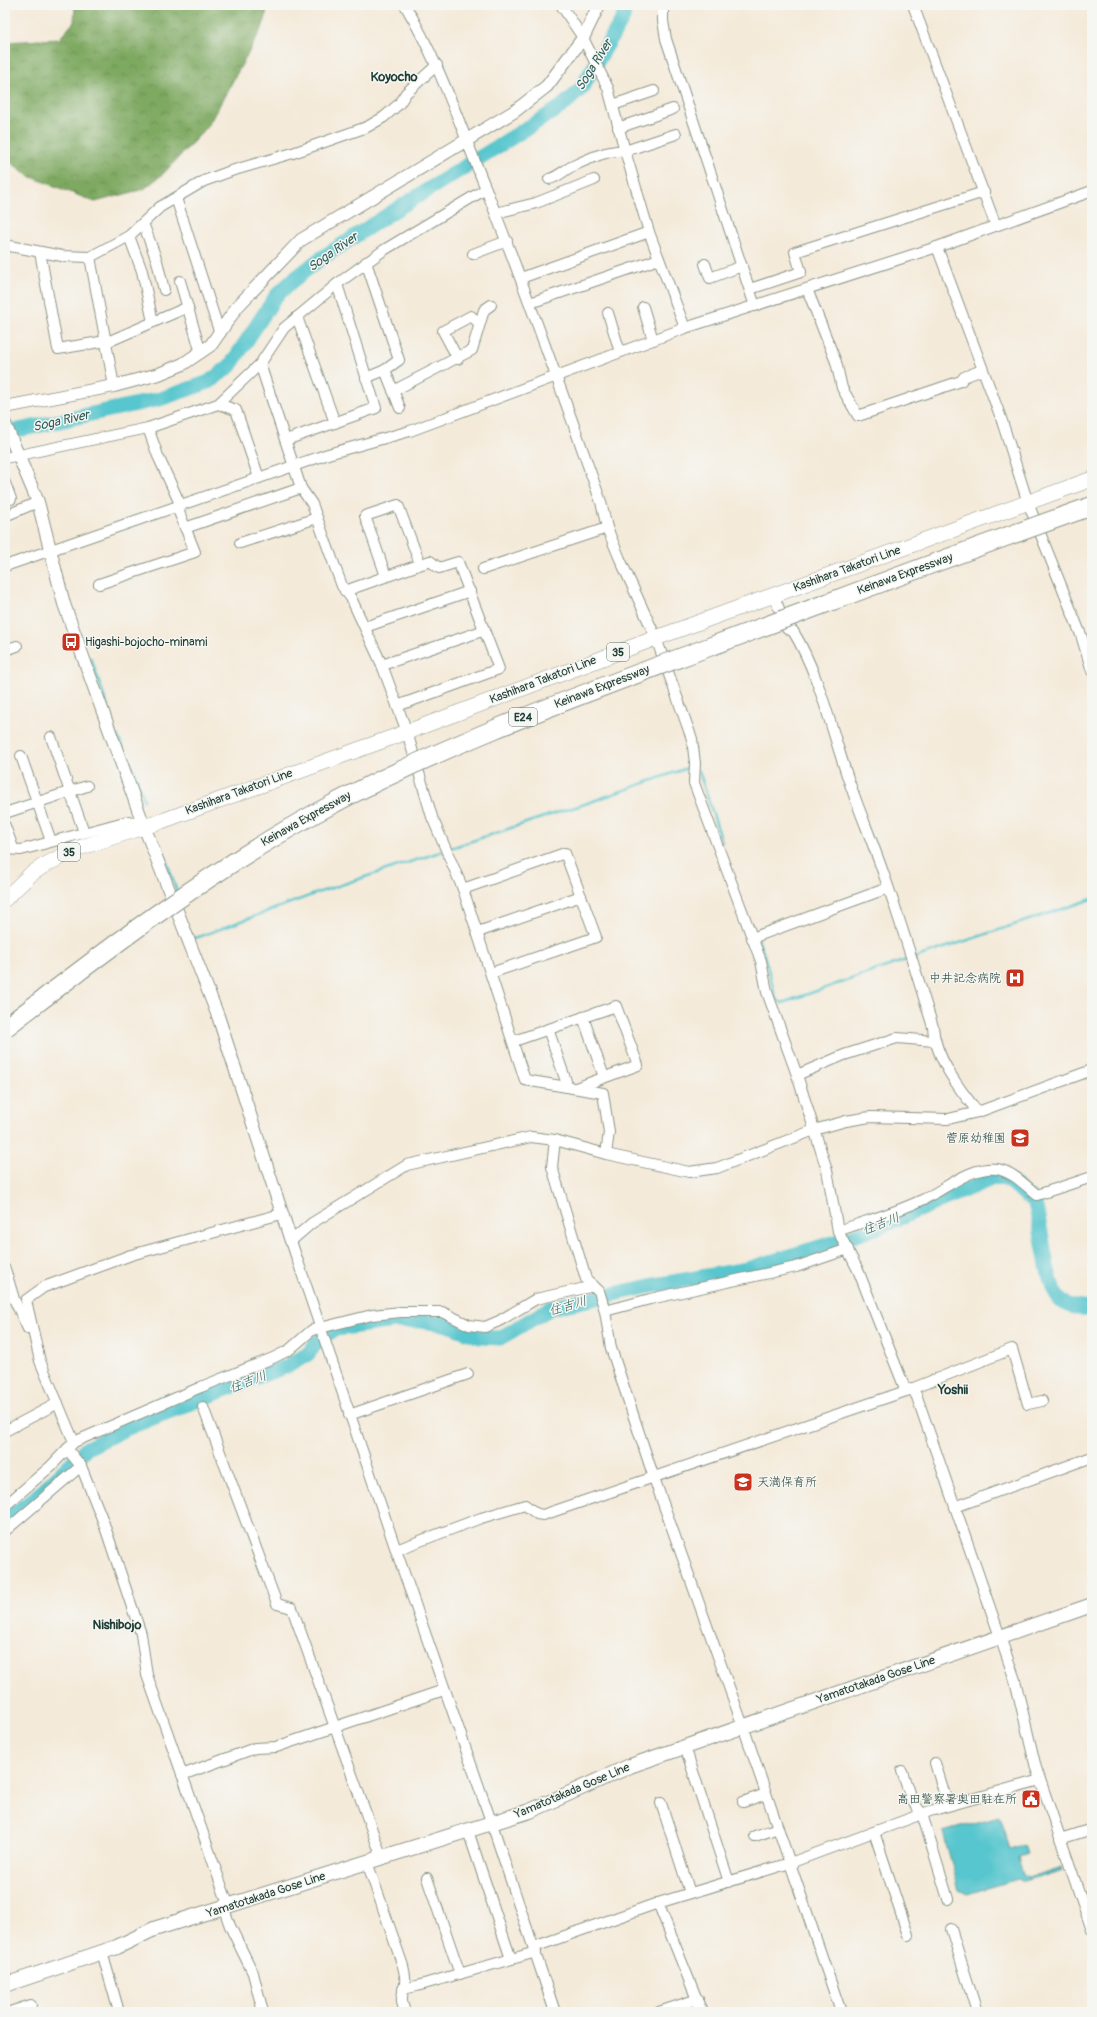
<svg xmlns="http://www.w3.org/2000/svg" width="1097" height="2017" viewBox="0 0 1097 2017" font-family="Pangolin,'Klee One',sans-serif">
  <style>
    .forest { fill: url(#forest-crowns); stroke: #4e734a }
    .water { fill: #58c6ce; stroke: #3c8281 }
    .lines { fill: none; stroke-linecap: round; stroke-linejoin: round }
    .stream { stroke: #58c6ce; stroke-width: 2.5 }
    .river { stroke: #58c6ce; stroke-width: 15 }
    .minor-casing { stroke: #8a9486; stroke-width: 12 }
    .tertiary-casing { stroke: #8a9486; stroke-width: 14 }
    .secondary-casing { stroke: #8a9486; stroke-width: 16 }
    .primary-casing { stroke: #8a9486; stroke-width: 16 }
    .minor { stroke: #fff; stroke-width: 10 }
    .tertiary { stroke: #fff; stroke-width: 12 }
    .secondary { stroke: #fff; stroke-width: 14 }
    .primary { stroke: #fff; stroke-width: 15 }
    .motorway-bridge-casing { stroke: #8a9486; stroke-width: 20; stroke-linecap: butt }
    .motorway-bridge { stroke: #fff; stroke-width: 18 }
    .labels { text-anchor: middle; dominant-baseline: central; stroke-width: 3; stroke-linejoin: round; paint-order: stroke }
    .shield { fill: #f6f6f2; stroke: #60746d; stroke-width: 1 }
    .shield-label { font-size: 11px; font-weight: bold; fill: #1f3d34 }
    .street-label { font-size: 12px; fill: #1f3d34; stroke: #f6f6f2 }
    .poi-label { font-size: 12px; fill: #1f3d34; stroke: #f6f6f2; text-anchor: end }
    .water-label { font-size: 13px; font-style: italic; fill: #2d5f5a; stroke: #f6f6f2 }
    .neighbourhood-label { font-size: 13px; font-weight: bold; fill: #1f3d34; stroke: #f6f6f2 }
  </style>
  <defs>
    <pattern id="forest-crowns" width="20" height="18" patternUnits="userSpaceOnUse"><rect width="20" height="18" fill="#7ea961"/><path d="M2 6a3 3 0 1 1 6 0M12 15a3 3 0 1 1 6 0" fill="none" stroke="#678b51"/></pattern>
  </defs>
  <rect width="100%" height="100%" fill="#f6f6f2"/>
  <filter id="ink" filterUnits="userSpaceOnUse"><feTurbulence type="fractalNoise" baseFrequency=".025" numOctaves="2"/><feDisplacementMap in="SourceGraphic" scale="8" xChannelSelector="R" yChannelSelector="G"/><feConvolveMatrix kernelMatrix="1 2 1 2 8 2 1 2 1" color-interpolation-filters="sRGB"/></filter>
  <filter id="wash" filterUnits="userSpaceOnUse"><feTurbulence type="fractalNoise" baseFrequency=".012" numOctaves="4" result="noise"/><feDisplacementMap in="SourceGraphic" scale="16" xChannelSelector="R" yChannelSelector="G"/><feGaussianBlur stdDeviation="0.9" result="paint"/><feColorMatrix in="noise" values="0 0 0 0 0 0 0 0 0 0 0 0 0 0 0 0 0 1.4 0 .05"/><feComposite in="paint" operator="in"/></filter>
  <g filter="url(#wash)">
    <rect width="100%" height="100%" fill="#f4ead9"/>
    <path class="forest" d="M75 5H268L263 26 208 126 163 174 144 189 95 202 29 176 5 158V42L59 39 74 22Z"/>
    <path class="water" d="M999 1816 1010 1850 1024 1845 1027 1854 1018 1857 1023 1875 1028 1878 1062 1867 1063 1870 1024 1882 1018 1879 967 1894 959 1890 943 1832Z"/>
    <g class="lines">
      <g class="stream">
        <path d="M91 658 111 717"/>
        <path d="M117 735 133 768 144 800"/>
        <path d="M699 771 722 842"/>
        <path d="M448 849 565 810 579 806 693 766"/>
        <path d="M166 859 177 892"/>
        <path d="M193 937V939L320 892 443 851"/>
        <path d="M758 939 765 957 776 999 782 1003 909 959"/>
        <path d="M914 958 1092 899"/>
        <path d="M1034 1201 1041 1199"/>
      </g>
      <g class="river">
        <path d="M5 433 160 399 209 382 230 366 276 296 292 281 320 259 389 214 561 107 581 89 623 18 625 5"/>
        <path d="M5 1520 36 1497 87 1448 125 1429 249 1380 288 1366 308 1354 320 1338 336 1329 394 1321H420L445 1324 480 1337 500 1338 551 1308 650 1286 747 1269 836 1242 879 1227 993 1178C1012 1175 1019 1193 1034 1201 1042 1221 1046 1292 1062 1302 1071 1308 1082 1308 1092 1309"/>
      </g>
    </g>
  </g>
  <g filter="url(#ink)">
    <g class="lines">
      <defs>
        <g id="minor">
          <path d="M405 5C439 62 459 123 484 184 526 289 563 395 601 502L607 528 620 559 656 638 692 739 695 763 694 783 761 961 767 992 797 1075 827 1170 838 1231 858 1270 906 1391"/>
          <path d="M561 5 583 38 608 88 625 151 649 232 685 328"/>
          <path d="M663 5V21L666 39 755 306"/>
          <path d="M913 5 996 226"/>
          <path d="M613 105 654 91"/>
          <path d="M618 128 673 109"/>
          <path d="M549 179C558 177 563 171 571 167 586 160 608 149 625 151L676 134"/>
          <path d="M176 198 220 334"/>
          <path d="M496 213 536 203 594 180"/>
          <path d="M143 223 157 261 164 290"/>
          <path d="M129 236 142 271 153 322"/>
          <path d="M5 245 62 256 90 257 129 236 160 207 204 181 231 171 293 153 367 127 384 117 399 104 406 93 437 65"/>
          <path d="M937 247 1001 418 1028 503 1081 635 1092 671"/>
          <path d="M40 252 58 349 112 340 188 307"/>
          <path d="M473 254 507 241"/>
          <path d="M90 257 114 386"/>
          <path d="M366 262 399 360 385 370 366 378"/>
          <path d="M705 264 710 278 742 266"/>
          <path d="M521 278 649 232"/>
          <path d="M180 281 201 353"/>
          <path d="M750 289 801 272 795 252 984 192"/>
          <path d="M807 289 836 362 842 388 858 416 961 381 964 377 982 370"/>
          <path d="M530 303 659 259"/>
          <path d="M643 307 653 340"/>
          <path d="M608 313 620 352"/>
          <path d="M297 317 335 423"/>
          <path d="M458 359 443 331 471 316 479 323"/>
          <path d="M260 364 301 488 312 504 342 586 351 598 382 665 407 732 432 817 463 889 525 1080 603 1093 609 1132 606 1154"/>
          <path d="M385 370 400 408"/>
          <path d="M393 391 472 350 484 310 491 305"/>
          <path d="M218 404 236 410 259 478"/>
          <path d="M148 428 158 456 181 506"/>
          <path d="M286 440 376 408 337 284"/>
          <path d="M5 458 148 428 218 404 260 364 284 328 337 284 384 250 486 189"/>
          <path d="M5 483 11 499"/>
          <path d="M5 516 38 502"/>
          <path d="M185 528 301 488"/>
          <path d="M240 543 317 518"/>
          <path d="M5 566 328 454 410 431 685 328 937 247 1092 191"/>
          <path d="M483 569 607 528"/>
          <path d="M386 576 365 516 398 505 420 564"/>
          <path d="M99 584 195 552 177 507"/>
          <path d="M345 591 430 561 439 568 458 562 499 669 397 706"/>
          <path d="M774 596 787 629 793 631C820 675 832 733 849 781 860 813 873 843 884 875 902 925 917 976 933 1027 935 1057 959 1089 978 1112"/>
          <path d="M365 627 470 591"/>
          <path d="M5 650 17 646"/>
          <path d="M382 665 485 630"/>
          <path d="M51 737 84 832"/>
          <path d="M21 756 51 841"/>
          <path d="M5 813 87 786"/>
          <path d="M5 826 13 848"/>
          <path d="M5 849 21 850 128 821 144 826"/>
          <path d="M463 889 565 853 596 937 491 973"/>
          <path d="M478 932 581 896"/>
          <path d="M752 938 888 888"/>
          <path d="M583 1017 604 1077"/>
          <path d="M548 1029 568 1087"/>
          <path d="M514 1041 616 1006 638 1065 576 1088"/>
          <path d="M797 1075 844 1055 897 1038 934 1041"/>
          <path d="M555 1140 552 1167 586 1279 599 1291 605 1311 611 1348 654 1478 743 1726 841 2012"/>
          <path d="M838 1231C866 1221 895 1213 922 1200 945 1190 969 1166 997 1169 1013 1172 1025 1185 1037 1195L1092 1177"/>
          <path d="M5 1269 14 1299 28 1329"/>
          <path d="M605 1311 650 1299 796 1267 848 1249"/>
          <path d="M912 1388 917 1397 1015 1680 1036 1768 1092 1930"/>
          <path d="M203 1407 277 1604 292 1608 382 1858"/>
          <path d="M349 1415 468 1374"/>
          <path d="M5 1431 58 1403"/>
          <path d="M74 1442 40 1361 26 1300 44 1287 131 1255 281 1214"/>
          <path d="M67 1449 81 1466 103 1521 141 1634 147 1675 229 1907"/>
          <path d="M5 1506 51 1466 74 1442 201 1387 273 1358 289 1350 312 1330 372 1315 401 1312H442L469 1325 485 1327 499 1321 536 1299 594 1286"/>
          <path d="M955 1507 1092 1457"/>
          <path d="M5 1531 81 1466"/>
          <path d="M396 1550 481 1518 525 1505 537 1514 543 1515 906 1391 1012 1349 1028 1404 1042 1401"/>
          <path d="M685 1747 729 1882"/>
          <path d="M935 1763 948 1805"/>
          <path d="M902 1771 911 1799 922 1814 948 1899"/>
          <path d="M182 1775 255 1748 276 1747 444 1690"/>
          <path d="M743 1802 766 1794"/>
          <path d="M661 1803 690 1893"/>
          <path d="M468 1831 511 1959"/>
          <path d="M874 1832 908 1935"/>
          <path d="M755 1836 778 1828"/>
          <path d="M1060 1839 1092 1829"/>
          <path d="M367 1862 403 1966C404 1971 406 1977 405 1983 403 1997 399 1995 405 2012"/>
          <path d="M427 1878 460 1974"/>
          <path d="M658 1903 702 2012"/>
          <path d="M224 1909 230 1926 253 1973 263 2012"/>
          <path d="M951 1929 977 2012"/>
          <path d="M534 1947 658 1903 790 1863 930 1811 1040 1780"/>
          <path d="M102 1952 119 2012"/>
          <path d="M403 1989 417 1986 536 1952"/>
          <path d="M10 2012 31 2005"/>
          <path d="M555 2012 492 1824 396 1550 291 1241 312 1223 407 1165 531 1137 555 1140 606 1154 689 1172 717 1168 814 1130 846 1121 870 1117 948 1119 978 1112 1092 1070"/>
          <path d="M659 2012 698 1999"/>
        </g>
        <g id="tertiary">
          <path d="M5 407 114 386 159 374 183 364 211 345 237 307 301 240 515 111 547 86 583 38 599 5"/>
          <path d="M5 424 38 502 64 604 144 826 218 1016 291 1241"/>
        </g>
        <path id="secondary" d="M5 1985 117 1947 154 1929 530 1811 630 1766 1092 1605"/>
        <path id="primary" d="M5 899 30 875 43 866 76 849 162 821 407 732 656 638 1092 479"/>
      </defs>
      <use href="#minor" class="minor-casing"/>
      <use href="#tertiary" class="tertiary-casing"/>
      <use href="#secondary" class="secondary-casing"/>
      <use href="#primary" class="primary-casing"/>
      <use href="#minor" class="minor"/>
      <use href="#tertiary" class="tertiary"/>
      <use href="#secondary" class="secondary"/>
      <use href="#primary" class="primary"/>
      <defs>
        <path id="motorway-bridge" d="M5 1028C105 951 205 874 316 813 441 745 575 697 709 647 836 600 964 551 1092 506"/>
      </defs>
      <use href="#motorway-bridge" class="motorway-bridge-casing"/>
      <use href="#motorway-bridge" class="motorway-bridge"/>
    </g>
  </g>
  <defs>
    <symbol id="bus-square" viewBox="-11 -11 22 22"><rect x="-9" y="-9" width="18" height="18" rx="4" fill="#c8321e" stroke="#f6f6f2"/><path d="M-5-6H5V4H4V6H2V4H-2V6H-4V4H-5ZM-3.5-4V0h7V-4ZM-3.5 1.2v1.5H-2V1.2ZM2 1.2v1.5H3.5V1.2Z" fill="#fff"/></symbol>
    <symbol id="hospital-square" viewBox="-11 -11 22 22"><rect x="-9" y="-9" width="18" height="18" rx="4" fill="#c8321e" stroke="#f6f6f2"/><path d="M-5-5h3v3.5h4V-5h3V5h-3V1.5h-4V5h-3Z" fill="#fff"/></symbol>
    <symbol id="school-square" viewBox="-11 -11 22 22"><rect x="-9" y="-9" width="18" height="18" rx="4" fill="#c8321e" stroke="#f6f6f2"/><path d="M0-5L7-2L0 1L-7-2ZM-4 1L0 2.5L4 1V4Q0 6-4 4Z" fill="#fff"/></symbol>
    <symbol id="civic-square" viewBox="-11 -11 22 22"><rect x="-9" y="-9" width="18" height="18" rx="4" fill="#c8321e" stroke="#f6f6f2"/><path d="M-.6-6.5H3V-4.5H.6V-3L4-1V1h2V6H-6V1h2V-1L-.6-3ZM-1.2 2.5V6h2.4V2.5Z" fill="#fff"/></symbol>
  </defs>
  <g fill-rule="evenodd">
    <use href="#bus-square" x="60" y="631" width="22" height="22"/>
    <use href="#hospital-square" x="1004" y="967" width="22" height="22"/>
    <use href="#school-square" x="1009" y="1127" width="22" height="22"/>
    <use href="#school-square" x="732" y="1471" width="22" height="22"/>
    <use href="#civic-square" x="1020" y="1788" width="22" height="22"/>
  </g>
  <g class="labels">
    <g class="shield">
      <rect x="607" y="643" width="22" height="18" rx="3"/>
      <rect x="509" y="708" width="28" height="18" rx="3"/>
      <rect x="58" y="843" width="22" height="18" rx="3"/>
    </g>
    <g class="shield-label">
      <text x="618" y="652">35</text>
      <text x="523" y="717">E24</text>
      <text x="69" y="852">35</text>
    </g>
    <g class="street-label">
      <text transform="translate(847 569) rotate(-20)">Kashihara Takatori Line</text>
      <text transform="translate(905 574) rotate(-20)">Keinawa Expressway</text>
      <text transform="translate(543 680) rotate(-21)">Kashihara Takatori Line</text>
      <text transform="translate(602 687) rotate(-21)">Keinawa Expressway</text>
      <text transform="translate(239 792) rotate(-20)">Kashihara Takatori Line</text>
      <text transform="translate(306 819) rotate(-29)">Keinawa Expressway</text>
      <text transform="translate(876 1680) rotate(-19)">Yamatotakada Gose Line</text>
      <text transform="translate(572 1791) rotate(-23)">Yamatotakada Gose Line</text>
      <text transform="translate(266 1895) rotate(-18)">Yamatotakada Gose Line</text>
    </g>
    <g class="poi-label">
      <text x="85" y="642" text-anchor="start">Higashi-bojocho-minami</text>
      <text x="1001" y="978">中井記念病院</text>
      <text x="1006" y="1138">菅原幼稚園</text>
      <text x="757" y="1482" text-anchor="start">天満保育所</text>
      <text x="1017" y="1799">高田警察署奥田駐在所</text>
    </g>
    <g class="water-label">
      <text transform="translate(594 65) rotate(-58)">Soga River</text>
      <text transform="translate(333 252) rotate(-35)">Soga River</text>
      <text transform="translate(61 421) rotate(-13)">Soga River</text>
      <text transform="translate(881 1224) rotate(-21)">住吉川</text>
      <text transform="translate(568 1306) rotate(-16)">住吉川</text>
      <text transform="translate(248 1382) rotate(-21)">住吉川</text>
    </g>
    <g class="neighbourhood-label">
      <text x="394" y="77">Koyocho</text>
      <text x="953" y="1390">Yoshii</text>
      <text x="117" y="1625">Nishibojo</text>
    </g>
  </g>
  <rect width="1097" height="2017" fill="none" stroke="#f6f6f2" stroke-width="20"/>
</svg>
